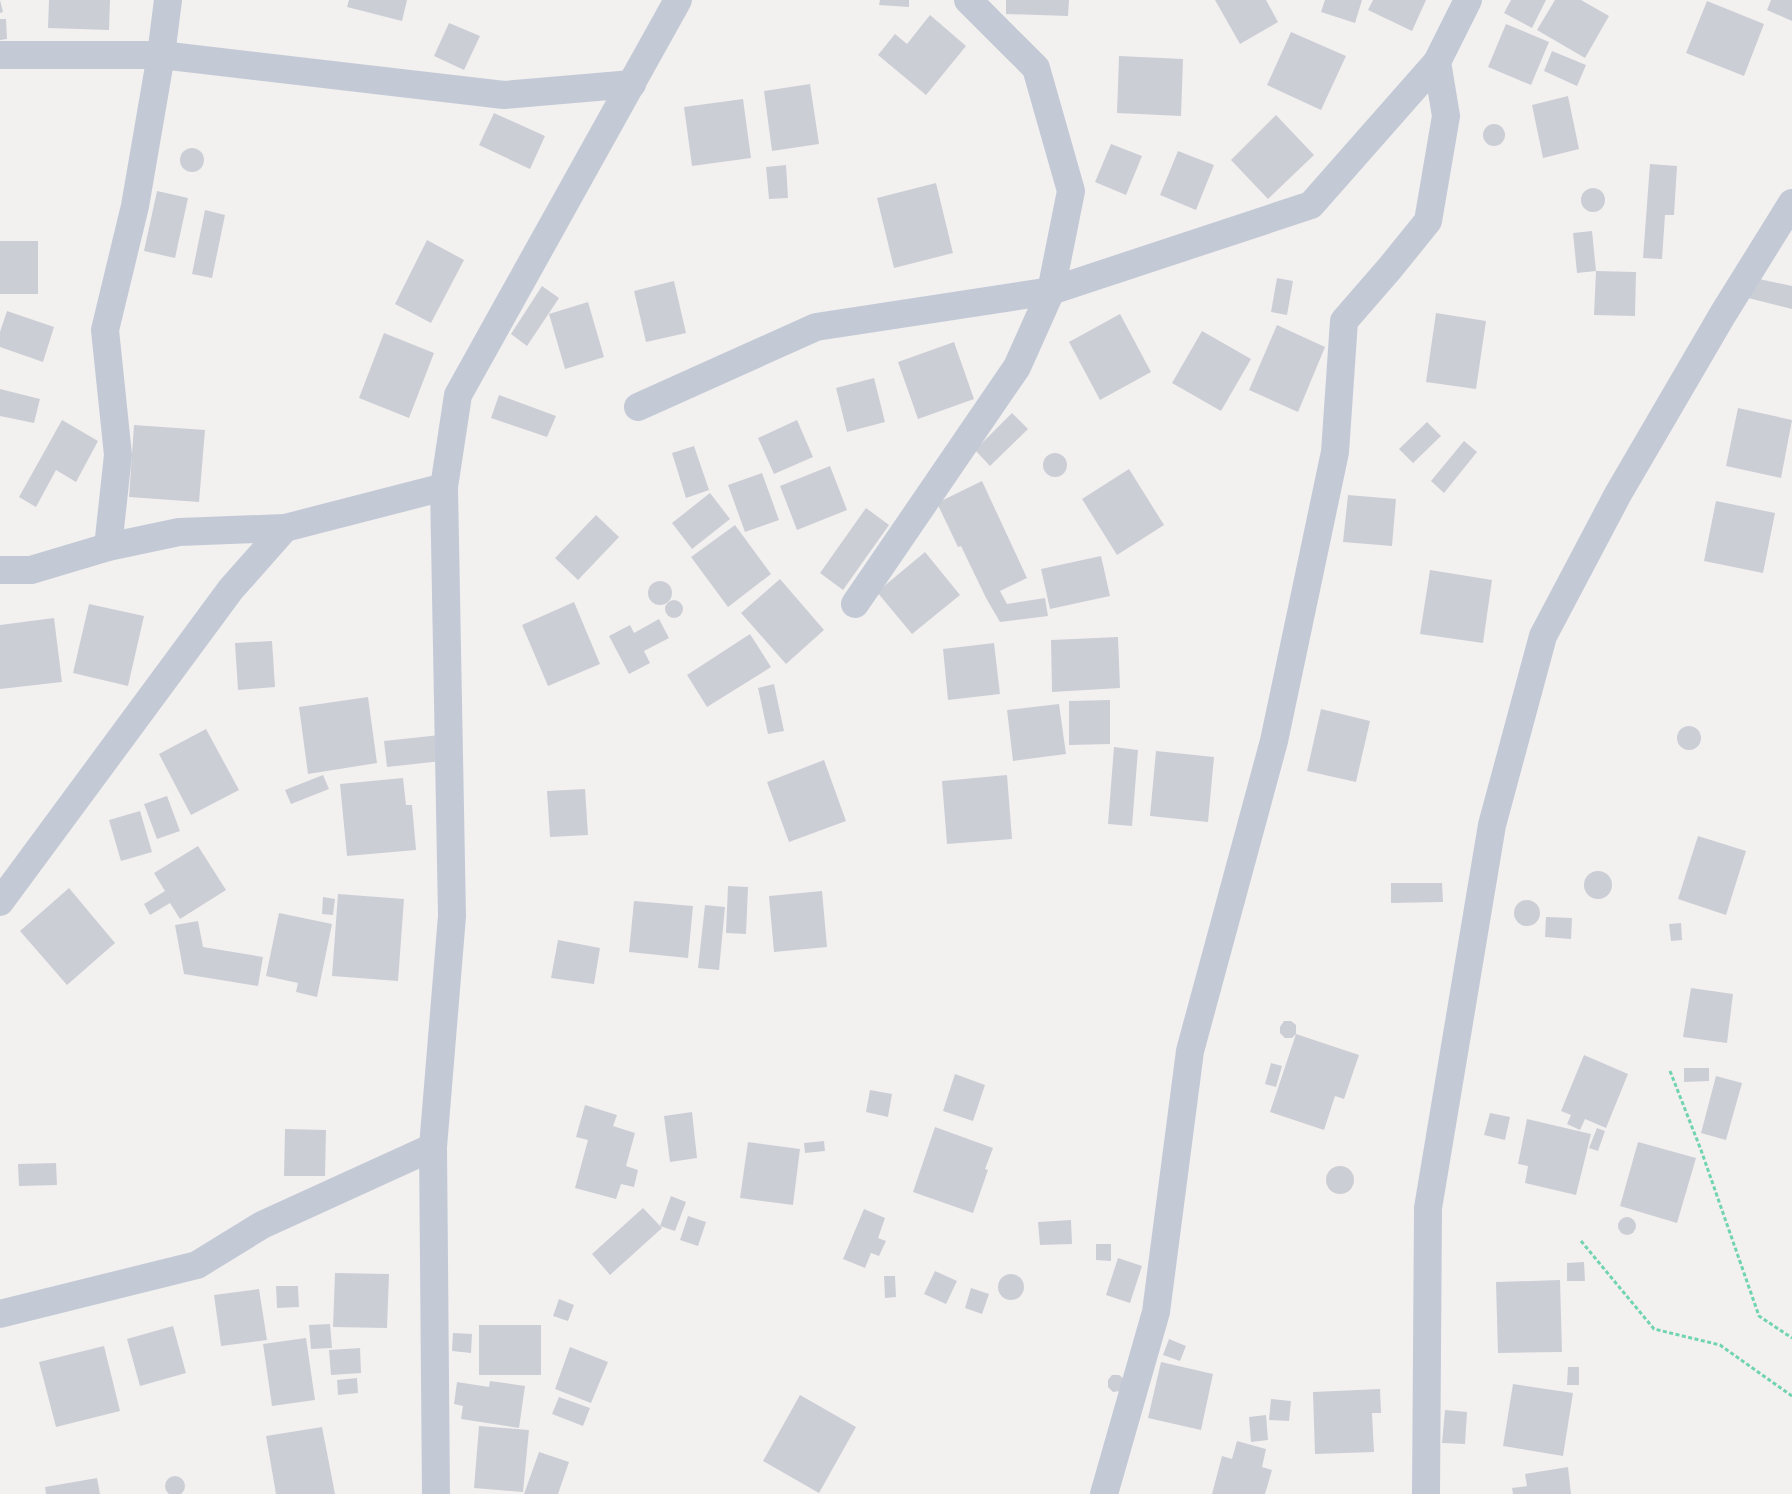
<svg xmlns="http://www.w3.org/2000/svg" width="1792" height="1494" viewBox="0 0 1792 1494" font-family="'Work Sans',sans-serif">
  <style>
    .building { fill: #ccced6 }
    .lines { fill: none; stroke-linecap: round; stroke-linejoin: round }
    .path { stroke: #70d4ae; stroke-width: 3; stroke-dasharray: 4 2.5; stroke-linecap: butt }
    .minor { stroke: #c3cad6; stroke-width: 28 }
  </style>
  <rect width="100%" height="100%" fill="#f3f0f0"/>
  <g class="building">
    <path d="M0 0 3 12 0 13Z"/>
    <path d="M49 0H110L109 30 48 28Z"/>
    <path d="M349 0H407L402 21 347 7Z"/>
    <path d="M880 0H909V7L879 5Z"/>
    <path d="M1006 0H1069L1068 16 1006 14Z"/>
    <path d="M1215 0H1266L1278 22 1240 44Z"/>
    <path d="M1325 0H1362L1355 23 1321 12Z"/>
    <path d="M1373 0H1426L1412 31 1368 10Z"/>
    <path d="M1511 0H1546L1532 28 1504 13Z"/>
    <path d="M1555 0H1581L1609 16 1585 58 1537 30Z"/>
    <path d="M1771 0H1792V21L1767 10Z"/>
    <path d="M1707 1 1764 24 1744 76 1686 53Z"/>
    <path d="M930 15 966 46 926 95 878 55 895 34 907 44Z"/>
    <path d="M0 19H6L7 39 0 40Z"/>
    <path d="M449 23 480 36 464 70 434 56Z"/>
    <path d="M1506 24 1549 42 1531 85 1488 67Z"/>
    <path d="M1291 32 1346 56 1321 110 1267 85Z"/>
    <path d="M1552 51 1586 65 1577 86 1544 71Z"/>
    <path d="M1119 56 1183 59 1181 116 1117 113Z"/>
    <path d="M810 84 819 144 772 151 764 91Z"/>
    <path d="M1568 96 1579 149 1543 158 1532 105Z"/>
    <path d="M743 99 751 158 692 166 684 107Z"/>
    <path d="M494 113 545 136 530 169 479 145Z"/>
    <path d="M1276 115 1314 155 1268 199 1231 160Z"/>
    <circle cx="1494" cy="135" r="11"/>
    <path d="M1111 144 1142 156 1126 195 1095 182Z"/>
    <circle cx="192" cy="160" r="12"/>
    <path d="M1178 151 1214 165 1196 210 1160 195Z"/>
    <path d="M1650 164 1677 166 1674 215H1665L1662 259 1643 258Z"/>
    <path d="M786 165 788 198 769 199 766 167Z"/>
    <path d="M936 183 953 253 894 268 877 198Z"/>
    <circle cx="1593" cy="200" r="12"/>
    <path d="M157 191 188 198 175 258 144 251Z"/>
    <path d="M205 210 225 215 212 278 192 274Z"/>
    <path d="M1592 231 1596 271 1577 273 1573 233Z"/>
    <path d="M427 240 464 260 431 323 395 304Z"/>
    <rect x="0" y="241" width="38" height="53"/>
    <path d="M1596 271 1636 272 1635 316 1594 315Z"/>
    <path d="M1277 278 1293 281 1287 315 1271 312Z"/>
    <path d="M1759 279 1792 286V309L1748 298Z"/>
    <path d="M674 281 686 333 646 342 634 291Z"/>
    <path d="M542 286 559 298 527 346 511 334Z"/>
    <path d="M588 302 604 357 565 369 549 314Z"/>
    <path d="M7 311 54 327 43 362 0 347V332Z"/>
    <path d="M1436 313 1486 321 1476 389 1426 382Z"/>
    <path d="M1120 314 1151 372 1100 400 1069 342Z"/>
    <path d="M1277 325 1325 347 1298 412 1249 390Z"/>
    <path d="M1202 331 1251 359 1221 411 1172 383Z"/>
    <path d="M384 333 434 353 409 418 359 398Z"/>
    <path d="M954 342 974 399 918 419 898 362Z"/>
    <path d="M874 378 885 422 847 432 836 388Z"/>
    <path d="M0 389 40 399 34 423 0 416Z"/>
    <path d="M499 395 556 416 547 437 491 418Z"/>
    <path d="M1738 408 1792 420 1781 478 1726 466Z"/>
    <path d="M1012 413 1028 429 990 466 975 450Z"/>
    <path d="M62 420 98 441 76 482 56 470 36 507 19 497Z"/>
    <path d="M797 420 813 457 774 474 758 438Z"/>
    <path d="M1427 422 1441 436 1413 463 1399 449Z"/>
    <path d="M134 425 205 430 199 502 129 497Z"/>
    <path d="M1464 441 1477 452 1444 493 1431 481Z"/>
    <path d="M694 446 709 490 686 498 672 453Z"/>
    <circle cx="1055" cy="465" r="12"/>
    <path d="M830 466 847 510 797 530 780 486Z"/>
    <path d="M1129 469 1164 525 1117 555 1082 499Z"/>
    <path d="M762 473 779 520 745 532 728 485Z"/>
    <path d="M982 481 1027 578 1000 591 1007 604 1045 598 1048 616 1000 622 986 598 961 546 958 547 937 503Z"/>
    <path d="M710 493 730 519 692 549 672 523Z"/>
    <path d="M1348 495 1396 499 1392 546 1343 542Z"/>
    <path d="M1716 501 1775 513 1763 573 1704 561Z"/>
    <path d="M866 508 889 525 843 590 820 573Z"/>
    <path d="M596 515 619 537 578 580 555 558Z"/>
    <path d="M735 525 771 574 728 607 691 557Z"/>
    <path d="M925 552 960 595 912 634 877 592Z"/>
    <path d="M1101 556 1110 596 1050 609 1041 569Z"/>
    <path d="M1430 570 1492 580 1483 643 1420 634Z"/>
    <path d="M780 579 824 630 786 664 741 613Z"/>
    <circle cx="660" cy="593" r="12"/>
    <circle cx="674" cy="609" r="9"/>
    <path d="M574 602 600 664 548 686 522 625Z"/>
    <path d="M89 604 144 616 128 686 73 673Z"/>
    <path d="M54 618 62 682 0 689V625Z"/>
    <path d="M659 619 669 638 644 651 650 663 629 674 609 636 630 625 634 633Z"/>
    <path d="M750 634 771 667 707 707 687 675Z"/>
    <path d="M1118 637 1120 688 1052 692 1051 640Z"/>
    <path d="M272 641 275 687 238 690 235 643Z"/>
    <path d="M994 643 1000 694 948 700 943 649Z"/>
    <path d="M774 684 784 731 768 734 758 688Z"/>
    <path d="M368 697 377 763 308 774 299 707Z"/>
    <path d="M1110 700V744L1069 745V701Z"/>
    <path d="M1059 704 1066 754 1013 761 1007 710Z"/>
    <path d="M1321 709 1370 721 1356 782 1307 771Z"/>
    <circle cx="1689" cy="738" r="12"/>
    <path d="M206 729 239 790 191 815 159 754Z"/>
    <path d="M440 735 442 761 387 767 384 741Z"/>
    <path d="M1114 747 1138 750 1132 826 1108 824Z"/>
    <path d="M1156 751 1214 757 1208 822 1150 816Z"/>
    <path d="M824 760 846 821 789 842 767 782Z"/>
    <path d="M323 775 329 789 291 804 285 790Z"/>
    <path d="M1007 775 1012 839 947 844 942 781Z"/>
    <path d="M403 778 406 805H412L416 850 347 856 340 784Z"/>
    <path d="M585 789 588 835 550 837 547 791Z"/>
    <path d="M167 796 180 831 157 839 144 804Z"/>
    <path d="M140 811 152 852 121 861 109 820Z"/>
    <path d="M1698 836 1746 851 1726 915 1678 899Z"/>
    <path d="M198 846 226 890 180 919 170 903 150 915 144 904 165 891 154 873Z"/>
    <circle cx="1598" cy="885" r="14"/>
    <path d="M1391 883H1442L1443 902 1391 903Z"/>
    <path d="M728 886 748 887 746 934 726 933Z"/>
    <path d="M69 888 115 943 67 985 20 931Z"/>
    <path d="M822 891 827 947 774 952 769 896Z"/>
    <path d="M338 894 404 899 398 981 332 976Z"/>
    <path d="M323 897 335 899 333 915 322 914Z"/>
    <circle cx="1527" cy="913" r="13"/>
    <path d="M634 901 693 906 688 958 629 952Z"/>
    <path d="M705 905 725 907 719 970 698 968Z"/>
    <path d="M279 913 332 924 317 997 296 992 298 983 266 976Z"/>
    <path d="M1546 917 1572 918 1571 939 1545 937Z"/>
    <path d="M198 921 203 947 263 957 258 986 184 974 175 925Z"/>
    <path d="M1681 923 1682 940 1671 941 1669 924Z"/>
    <path d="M558 940 600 948 594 984 551 978Z"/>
    <path d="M1691 988 1733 994 1727 1043 1683 1037Z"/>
    <path d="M1284 1021H1291L1296 1025V1034L1359 1055 1344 1099 1335 1096 1324 1130 1270 1112 1296 1034 1292 1038H1285L1280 1033V1027Z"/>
    <path d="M1584 1055 1628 1074 1606 1128 1585 1119 1580 1130 1567 1124 1571 1115 1561 1111Z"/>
    <path d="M1271 1063 1282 1066 1276 1087 1265 1084Z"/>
    <path d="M1684 1068H1709V1081L1684 1082Z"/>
    <path d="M955 1074 985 1085 973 1121 943 1111Z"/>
    <path d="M1716 1076 1742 1083 1726 1140 1701 1133Z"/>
    <path d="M870 1090 892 1094 888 1117 866 1112Z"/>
    <path d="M585 1105 617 1115 613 1126 635 1133 626 1166 638 1170 634 1187 621 1184 616 1199 575 1188 588 1140 576 1137Z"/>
    <path d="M692 1112 697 1158 670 1162 664 1116Z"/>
    <path d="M1490 1113 1510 1117 1505 1140 1484 1135Z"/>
    <path d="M1527 1119 1591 1134 1576 1195 1525 1183 1528 1166 1518 1164Z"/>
    <path d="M935 1127 993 1148 985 1169 988 1170 973 1213 913 1192Z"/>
    <path d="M1597 1128 1605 1131 1598 1151 1589 1148Z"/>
    <path d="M285 1129 326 1130 325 1176H284Z"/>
    <path d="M824 1141 825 1151 805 1153 804 1143Z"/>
    <path d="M748 1142 800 1149 793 1205 740 1198Z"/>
    <path d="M1638 1142 1696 1158 1677 1223 1620 1206Z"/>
    <path d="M56 1163 57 1185 19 1186 18 1164Z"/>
    <circle cx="1340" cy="1180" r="14"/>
    <path d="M671 1196 686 1202 675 1231 660 1226Z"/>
    <path d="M643 1208 662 1228 610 1275 592 1254Z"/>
    <path d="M864 1209 885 1218 878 1238 886 1241 879 1256 871 1253 865 1268 843 1259Z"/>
    <path d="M688 1216 706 1222 698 1246 680 1240Z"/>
    <circle cx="1627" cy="1226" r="9"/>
    <path d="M1071 1220 1072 1244 1040 1245 1038 1222Z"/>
    <path d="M1096 1244H1111V1261L1096 1260Z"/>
    <path d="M1118 1258 1142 1266 1130 1303 1106 1295Z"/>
    <path d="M1584 1262 1585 1281H1567V1263Z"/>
    <path d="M935 1271 957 1281 946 1304 924 1294Z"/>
    <path d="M335 1273 389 1274 387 1328 333 1327Z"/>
    <circle cx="1011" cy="1287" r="13"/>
    <path d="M884 1276H895L896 1297 885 1298Z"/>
    <path d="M1560 1280 1562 1352 1498 1353 1496 1282Z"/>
    <path d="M276 1286H298L299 1307 277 1308Z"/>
    <path d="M971 1288 989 1294 982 1314 965 1308Z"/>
    <path d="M259 1289 267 1340 221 1346 214 1295Z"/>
    <path d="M559 1299 574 1305 568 1321 553 1316Z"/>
    <path d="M330 1324 332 1348 311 1349 309 1325Z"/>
    <rect x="479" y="1325" width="62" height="50"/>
    <path d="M173 1326 186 1373 140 1386 127 1339Z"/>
    <path d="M453 1333 472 1334 471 1353 452 1351Z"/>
    <path d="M306 1338 315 1400 272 1406 263 1344Z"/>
    <path d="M1169 1339 1186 1346 1180 1361 1163 1355Z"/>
    <path d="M104 1346 120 1411 56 1427 39 1362Z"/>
    <path d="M570 1347 608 1362 591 1403 555 1389Z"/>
    <path d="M360 1348 361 1373 331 1375 329 1350Z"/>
    <path d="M1161 1362 1213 1374 1201 1430 1148 1418Z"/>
    <path d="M1568 1367H1579V1385H1567Z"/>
    <path d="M1112 1375H1119L1124 1379 1120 1391 1113 1392 1108 1387V1380Z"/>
    <path d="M357 1378 358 1393 338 1395 337 1380Z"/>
    <path d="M490 1381 525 1386 519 1428 461 1419 463 1406 454 1404 457 1382 489 1387Z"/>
    <path d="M1513 1384 1573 1393 1563 1456 1503 1446Z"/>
    <path d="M1380 1389 1381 1413H1372L1374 1452 1315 1454 1313 1392Z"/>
    <path d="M800 1395 856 1427 819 1493 763 1461Z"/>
    <path d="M559 1397 590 1408 583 1426 552 1414Z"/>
    <path d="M1271 1399 1291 1401 1289 1421 1269 1420Z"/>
    <path d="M1445 1410 1467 1412 1465 1444 1442 1443Z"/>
    <path d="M1266 1415 1268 1440 1251 1442 1249 1417Z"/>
    <path d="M479 1426 529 1430 523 1492 474 1488Z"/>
    <path d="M322 1427 335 1494H276L266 1436Z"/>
    <path d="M1237 1441 1266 1449 1262 1467 1272 1470 1265 1494H1212L1222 1456 1232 1459Z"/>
    <path d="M539 1452 569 1462 558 1494H524Z"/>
    <path d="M1568 1467 1571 1494H1513L1512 1488 1527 1486 1525 1474Z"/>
    <circle cx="175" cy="1486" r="10"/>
    <path d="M97 1478 100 1494H46L45 1487Z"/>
  </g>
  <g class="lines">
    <g class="path">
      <path d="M1670 1071 1701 1150 1759 1316 1792 1338"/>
      <path d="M1581 1241 1654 1329 1720 1345 1792 1396"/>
    </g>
    <g class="minor">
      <path d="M0 55H161L504 95 632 84"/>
      <path d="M638 407 816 327 1051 291 1311 205 1437 62 1468 0"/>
      <path d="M108 547 118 455 105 330 135 206 161 55 168 0"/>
      <path d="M0 570H31L108 547 179 532 285 528 444 487"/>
      <path d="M855 604 1017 367 1051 291 1071 191 1036 68 968 0"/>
      <path d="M0 902 231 589 285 528"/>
      <path d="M0 1314 197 1265 262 1225 433 1147"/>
      <path d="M436 1494 433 1147 452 916 444 487 458 395 678 0"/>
      <path d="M1104 1494 1156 1312 1190 1051 1274 741 1335 452 1344 321 1390 268 1428 221 1446 116 1437 62"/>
      <path d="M1426 1494 1428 1208 1492 825 1543 636 1618 494 1723 314 1792 203"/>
    </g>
  </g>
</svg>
